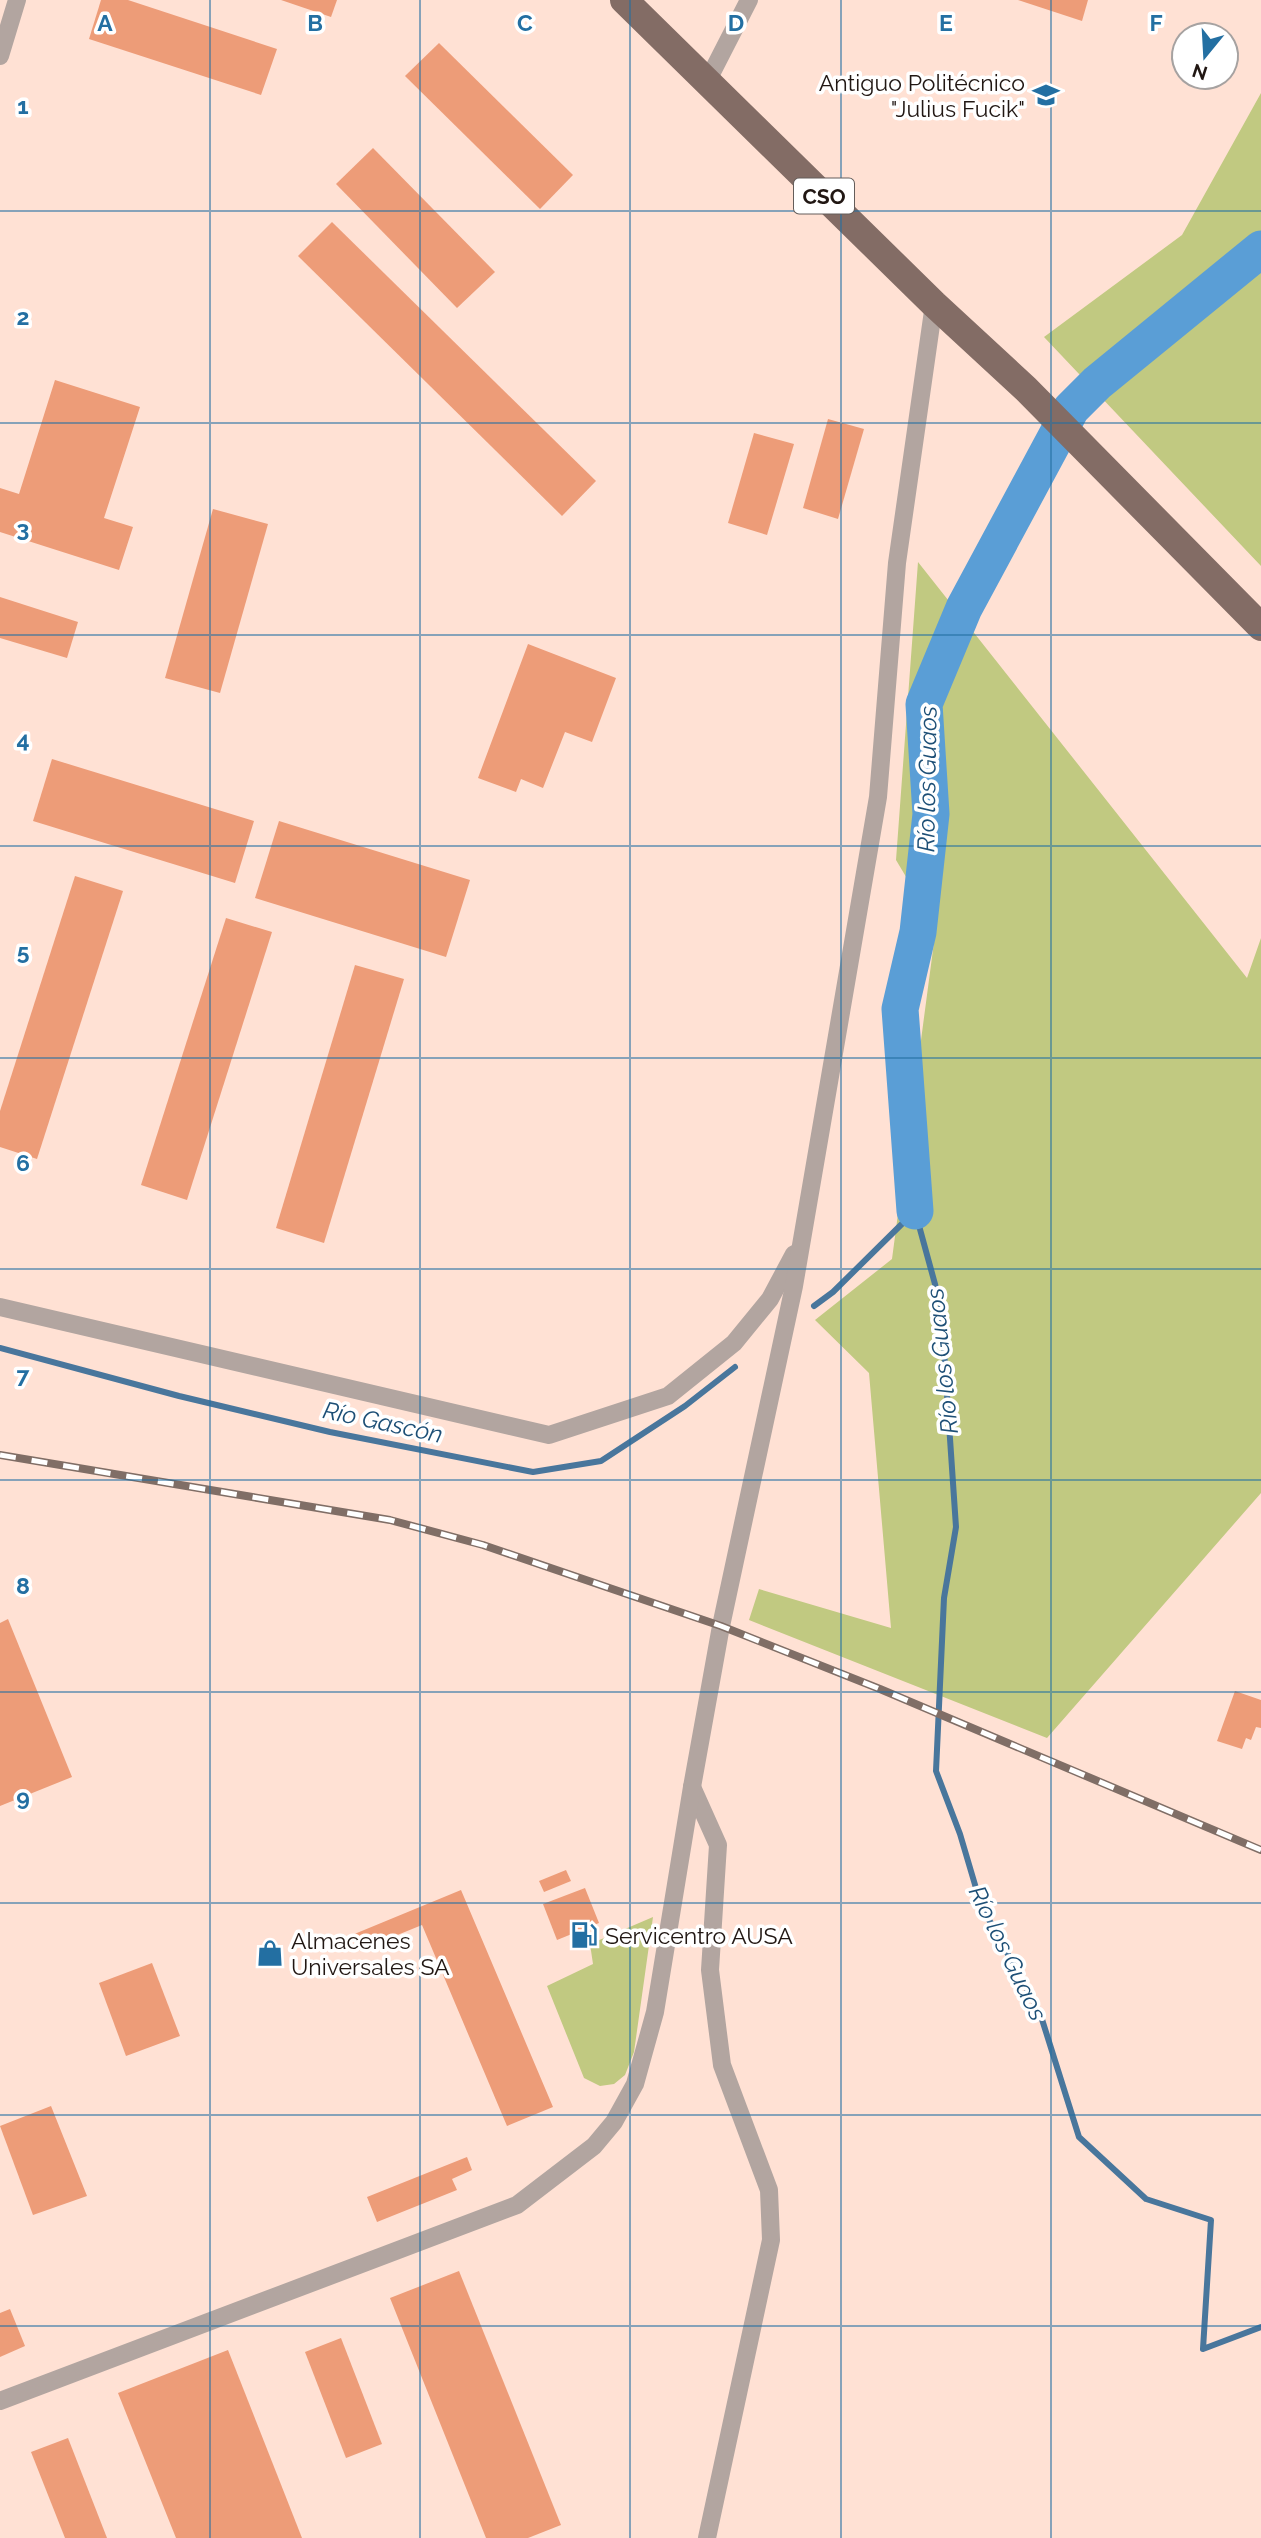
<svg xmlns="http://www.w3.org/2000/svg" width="1261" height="2538" viewBox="0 0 1261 2538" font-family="Raleway,sans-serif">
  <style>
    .green { fill: #c1c981 }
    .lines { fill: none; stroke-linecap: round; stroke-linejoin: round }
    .stream { stroke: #49769c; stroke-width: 6 }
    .river { stroke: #5a9ed6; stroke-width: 37 }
    .building { fill: #ed9c78 }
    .minor { stroke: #b2a5a0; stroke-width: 18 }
    .primary { stroke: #836c65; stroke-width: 28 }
    .rail-casing { stroke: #806e66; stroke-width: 8 }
    .rail { stroke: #fff; stroke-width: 5; stroke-dasharray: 16; stroke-linecap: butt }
    .grid { fill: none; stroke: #236fa2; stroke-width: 2; stroke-opacity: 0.55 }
    .labels { text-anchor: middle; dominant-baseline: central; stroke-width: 7; stroke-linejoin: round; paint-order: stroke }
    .shield { fill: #fff; stroke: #645d5a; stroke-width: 2 }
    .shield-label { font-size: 21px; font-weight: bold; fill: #211713 }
    .poi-label { font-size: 23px; fill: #211713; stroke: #fff; text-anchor: start }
    .water-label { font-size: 24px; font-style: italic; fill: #1d4f76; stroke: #fff }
    .grid-label { font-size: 23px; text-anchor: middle; font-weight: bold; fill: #236fa2; stroke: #fff; stroke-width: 7; stroke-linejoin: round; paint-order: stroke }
  </style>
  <rect width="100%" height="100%" fill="#ffe1d4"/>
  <g class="green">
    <path d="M1261 93V566L1044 337 1182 235Z"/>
    <path d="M918 562 1247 978 1261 938V1493L1047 1738 749 1620 759 1589 891 1628 869 1373 815 1320 892 1259 936 927 896 860Z"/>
    <path d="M653 1917 634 2052 625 2075 614 2084 600 2086 584 2078 547 1986 593 1964 590 1944Z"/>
  </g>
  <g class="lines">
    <g class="stream">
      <path d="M814 1306 833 1292 915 1211 941 1306 956 1527 944 1598 936 1771 960 1834 981 1905 1040 2013 1079 2137 1146 2199 1211 2220 1203 2349 1261 2327"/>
      <path d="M0 1348 179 1396 330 1432 533 1472 601 1461 685 1406 735 1367"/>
    </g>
    <path class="river" d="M915 1211 900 1009 918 932 931 814 924 704 964 608 1071 409 1097 383 1261 249"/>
  </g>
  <g class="building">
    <path d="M101 0H128L277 49 261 95 89 39Z"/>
    <path d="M281 0H337L331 17Z"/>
    <path d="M1018 0H1088L1082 21Z"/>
    <path d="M439 43 573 175 540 209 405 76Z"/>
    <path d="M373 148 495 272 457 308 336 184Z"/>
    <path d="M332 222 596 481 562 516 298 256Z"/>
    <path d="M55 380 140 407 104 518 133 527 119 570 0 532V488L19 494Z"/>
    <path d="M828 419 864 429 838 519 803 508Z"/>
    <path d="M754 433 794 444 767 535 728 523Z"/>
    <path d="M213 509 268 524 220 693 165 678Z"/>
    <path d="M0 597 78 622 67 658 0 638Z"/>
    <path d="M528 644 616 678 592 742 565 732 543 788 521 779 516 792 478 778Z"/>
    <path d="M52 759 254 821 235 883 33 821Z"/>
    <path d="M279 821 470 880 446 957 255 898Z"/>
    <path d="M75 876 123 891 37 1159 0 1147V1111Z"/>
    <path d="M226 918 272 932 187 1200 141 1185Z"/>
    <path d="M355 965 404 979 324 1243 276 1228Z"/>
    <path d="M8 1619 72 1777 0 1806V1623Z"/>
    <path d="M1235 1691 1261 1700V1728L1256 1727 1251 1740 1246 1738 1242 1749 1217 1741Z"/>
    <path d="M566 1870 571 1881 544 1892 539 1881Z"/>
    <path d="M585 1888 599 1923 557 1940 543 1904Z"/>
    <path d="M461 1890 553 2107 507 2126 422 1925 358 1951 352 1935Z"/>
    <path d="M152 1963 180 2036 126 2056 99 1983Z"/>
    <path d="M51 2106 87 2196 33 2215 0 2126Z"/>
    <path d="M467 2157 472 2170 452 2179 457 2190 377 2222 367 2197Z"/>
    <path d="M459 2271 561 2525 528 2538H486L390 2298Z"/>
    <path d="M10 2309 25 2346 0 2357V2313Z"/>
    <path d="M341 2338 382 2444 346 2458 305 2352Z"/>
    <path d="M228 2350 291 2510 302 2538H176L118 2393Z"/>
    <path d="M68 2438 107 2538H65L31 2452Z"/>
  </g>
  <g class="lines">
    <g class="minor">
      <path d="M0 56 17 0"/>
      <path d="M707 82 749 0"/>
      <path d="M0 1307 549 1435 668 1396 734 1343 770 1299 794 1254"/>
      <path d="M692 1787 718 1845 710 1970 722 2065 769 2190 771 2240 707 2538"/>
      <path d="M0 2401 517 2205 594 2146 614 2122 635 2084 655 2012 692 1787 721 1626 794 1286 878 797 897 563 934 304"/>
    </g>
    <path class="primary" d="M624 0 934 304 1026 389 1261 627"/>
    <defs>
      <path id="rail" d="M0 1455 390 1520 483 1545 721 1626 880 1689 1261 1850"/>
    </defs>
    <use href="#rail" class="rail-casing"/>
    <use href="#rail" class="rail"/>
  </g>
  <path class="grid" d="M210 0V2538M420 0V2538M630 0V2538M841 0V2538M1051 0V2538M0 211H1261M0 423H1261M0 635H1261M0 846H1261M0 1058H1261M0 1269H1261M0 1480H1261M0 1692H1261M0 1903H1261M0 2115H1261M0 2326H1261"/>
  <defs>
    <symbol id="school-bare" viewBox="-9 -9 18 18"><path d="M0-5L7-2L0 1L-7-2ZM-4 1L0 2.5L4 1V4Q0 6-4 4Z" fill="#236fa2" stroke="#fff" stroke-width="2.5" paint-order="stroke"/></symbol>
    <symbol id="fuel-bare" viewBox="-9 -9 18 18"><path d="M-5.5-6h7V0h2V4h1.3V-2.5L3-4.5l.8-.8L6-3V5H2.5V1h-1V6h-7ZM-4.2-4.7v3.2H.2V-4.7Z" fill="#236fa2" stroke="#fff" stroke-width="2.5" paint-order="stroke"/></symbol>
    <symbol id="shop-bare" viewBox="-9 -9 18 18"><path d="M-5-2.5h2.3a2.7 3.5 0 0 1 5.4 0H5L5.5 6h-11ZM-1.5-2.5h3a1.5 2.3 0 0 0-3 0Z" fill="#236fa2" stroke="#fff" stroke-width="2.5" paint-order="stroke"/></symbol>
  </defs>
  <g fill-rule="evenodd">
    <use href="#school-bare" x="1027" y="76" width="38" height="38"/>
    <use href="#fuel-bare" x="565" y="1916" width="38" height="38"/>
    <use href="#shop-bare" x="251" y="1934" width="38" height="38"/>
  </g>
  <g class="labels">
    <rect class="shield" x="794" y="178.5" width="60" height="35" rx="5"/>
    <g class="shield-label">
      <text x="824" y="196">CSO</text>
    </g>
    <g class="poi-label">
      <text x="1025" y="82" text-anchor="end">Antiguo Politécnico<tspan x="1025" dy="26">"Julius Fucik"</tspan></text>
      <text x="605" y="1935">Servicentro AUSA</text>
      <text x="291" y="1940">Almacenes<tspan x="291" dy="26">Universales SA</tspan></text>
    </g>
    <g class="water-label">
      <text transform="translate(927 779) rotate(-89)">Río los Guaos</text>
      <text transform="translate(942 1361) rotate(-96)">Río los Guaos</text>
      <text transform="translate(383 1422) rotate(12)">Río Gascón</text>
      <text transform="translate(1008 1953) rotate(64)">Río los Guaos</text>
    </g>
  </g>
  <g class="grid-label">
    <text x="105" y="31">A</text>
    <text x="315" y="31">B</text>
    <text x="525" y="31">C</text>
    <text x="736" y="31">D</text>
    <text x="946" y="31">E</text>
    <text x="1156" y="31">F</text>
    <text x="23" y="114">1</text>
    <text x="23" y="325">2</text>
    <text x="23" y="537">3</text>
    <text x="23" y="748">4</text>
    <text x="23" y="960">5</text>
    <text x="23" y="1171">6</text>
    <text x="23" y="1383">7</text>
    <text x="23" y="1594">8</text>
    <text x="23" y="1806">9</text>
  </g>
  <g transform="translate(1205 56) rotate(198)"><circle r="33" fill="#ffffff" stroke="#a6a2a1" stroke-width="2"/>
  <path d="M0-5L12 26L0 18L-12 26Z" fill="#236fa2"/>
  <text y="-10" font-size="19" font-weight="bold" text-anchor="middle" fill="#211713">N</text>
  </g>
</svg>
